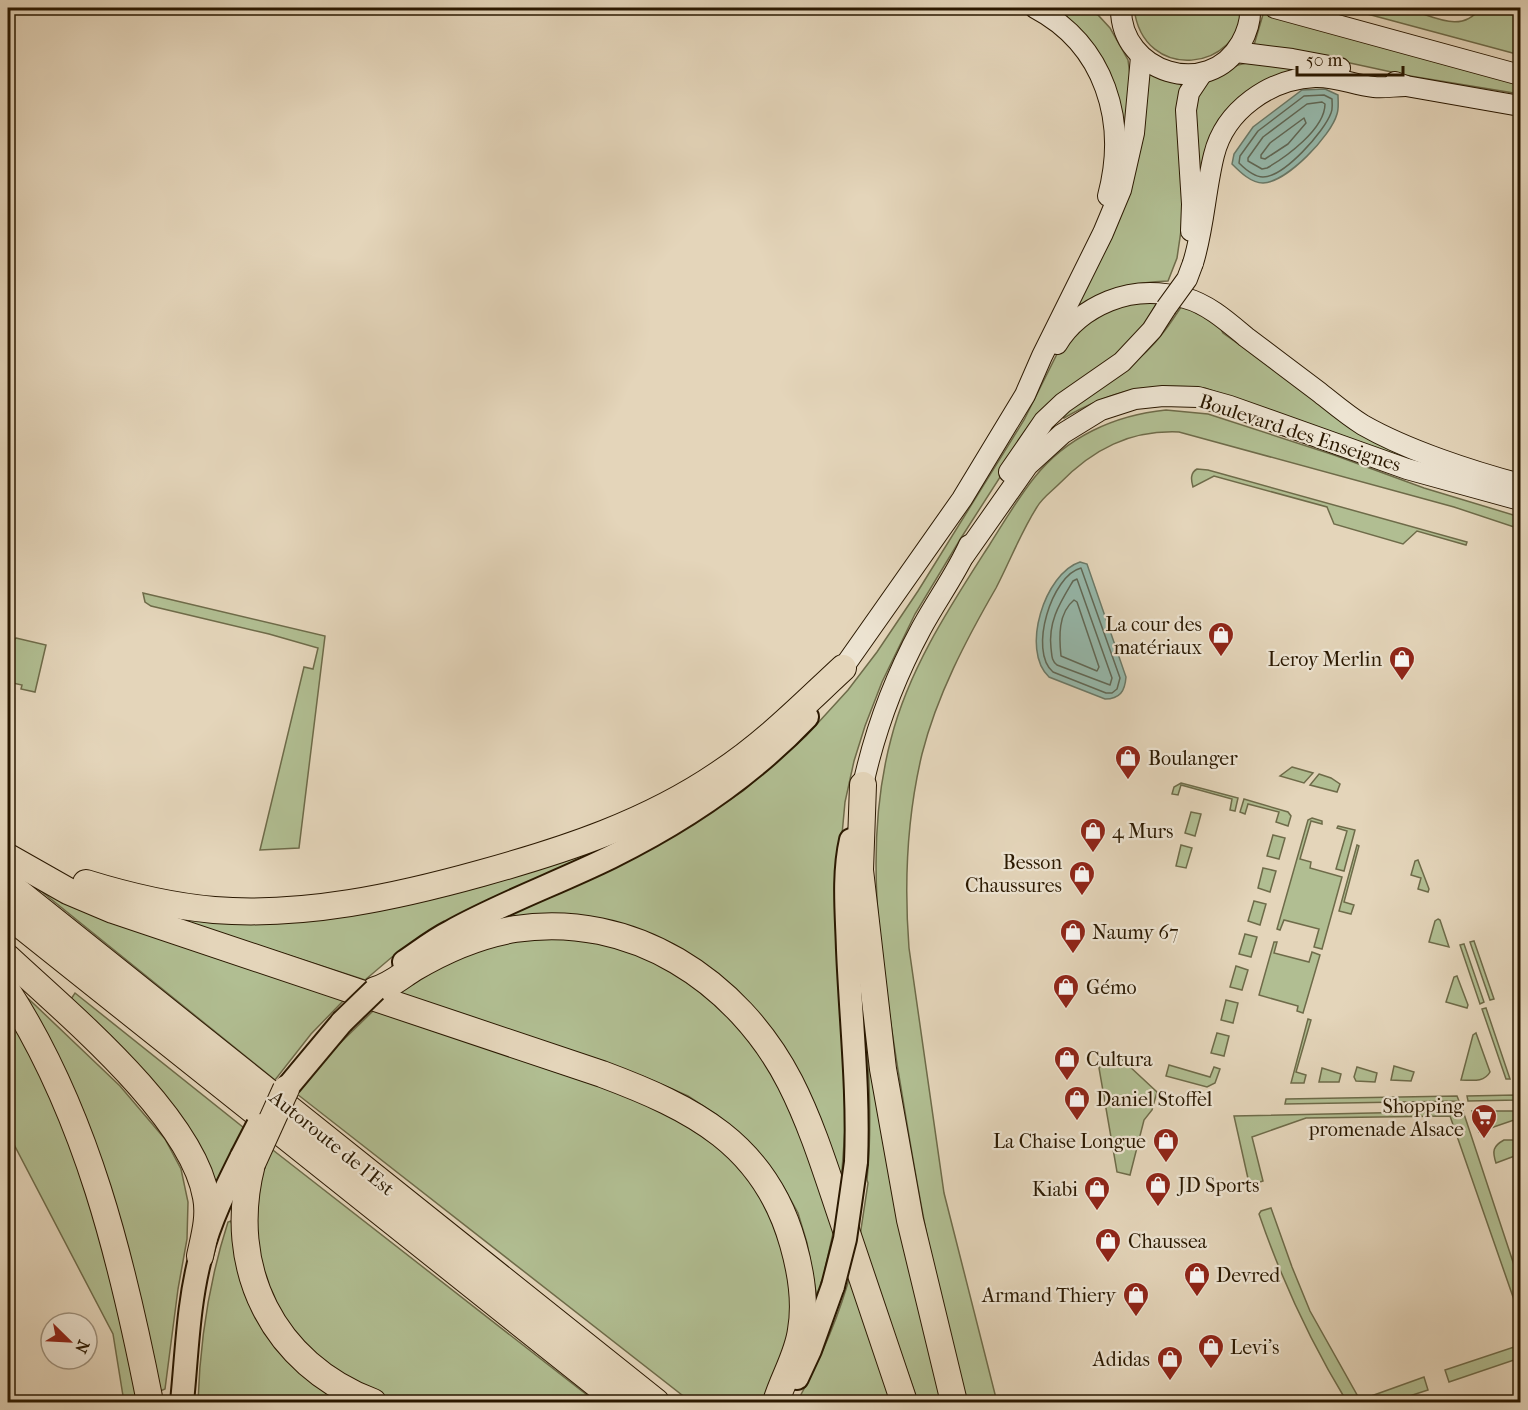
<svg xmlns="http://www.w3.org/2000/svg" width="1528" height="1410" viewBox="0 0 1528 1410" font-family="'IM FELL French Canon',serif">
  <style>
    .green { fill: #b1be92; stroke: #6e6b49; stroke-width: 1.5 }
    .water { fill: #96b9ac; stroke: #6b7967; stroke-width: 1.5 }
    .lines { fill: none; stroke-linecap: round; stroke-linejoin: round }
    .shore { stroke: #606856; stroke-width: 1.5 }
    .secondary-casing { stroke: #2a1800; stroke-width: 22 }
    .primary-casing { stroke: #2a1800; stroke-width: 26 }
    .highway-casing { stroke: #2a1800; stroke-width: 28 }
    .secondary { stroke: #ede4d2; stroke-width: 20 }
    .primary { stroke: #e4d5ba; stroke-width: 22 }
    .highway { stroke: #e4d5ba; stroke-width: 26 }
    .secondary-bridge-casing { stroke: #2a1800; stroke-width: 22; stroke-linecap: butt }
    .primary-bridge-casing { stroke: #2a1800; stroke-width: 26; stroke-linecap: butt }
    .highway-bridge-casing { stroke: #2a1800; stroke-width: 28; stroke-linecap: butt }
    .secondary-bridge { stroke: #ede4d2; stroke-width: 20 }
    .primary-bridge { stroke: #e4d5ba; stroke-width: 22 }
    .highway-bridge { stroke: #e4d5ba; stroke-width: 26 }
    .labels { text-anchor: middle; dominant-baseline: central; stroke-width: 4.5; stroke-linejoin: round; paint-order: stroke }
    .street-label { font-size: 20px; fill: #2a1800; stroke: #ede4d2 }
    .poi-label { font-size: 20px; fill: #2a1800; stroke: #ede4d2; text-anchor: start }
  </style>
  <rect width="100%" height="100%" fill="#e4d5ba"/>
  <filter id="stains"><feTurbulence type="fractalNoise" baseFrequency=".00333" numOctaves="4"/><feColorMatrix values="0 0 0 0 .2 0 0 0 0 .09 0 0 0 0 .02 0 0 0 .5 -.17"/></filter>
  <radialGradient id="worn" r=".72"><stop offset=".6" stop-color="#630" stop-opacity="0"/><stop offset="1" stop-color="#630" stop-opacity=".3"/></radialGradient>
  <g class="green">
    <path d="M1050 8H1081L1098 15 1110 28 1128 60 1130 75 1124 149 1118 112Z"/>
    <path d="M1134 8H1241C1243 70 1143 85 1134 8Z"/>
    <path d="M1345 8C1363 7 1384 5 1402 8 1428 12 1460 37 1480 8H1520V55Z"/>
    <path d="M1264 11 1520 83V94L1410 76 1313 55 1254 45Z"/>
    <path d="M1251 62 1307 68 1249 95 1202 197 1192 108 1201 82 1238 65Z"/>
    <path d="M1148 72 1171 82 1181 83 1179 120 1183 217 1177 258 1168 281C1136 282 1108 288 1081 305L1076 300Z"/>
    <path d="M1160 297 1139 335 1036 421 961 538 915 614 882 682 865 726 854 761 845 802 838 878 847 1102 841 1184 821 1120 807 1092 696 961 506 922 505 916 612 868 674 836 743 791 806 736 848 690 877 652 918 591 1024 420 1059 350 1103 309Z"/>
    <path d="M1185 301 1215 318 1223 333 1240 345 1256 351 1427 459 1426 466 1205 388C1148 383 1114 389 1064 418L1060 415C1089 395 1120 376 1146 352 1162 337 1173 319 1185 301Z"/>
    <path d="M1166 410 1208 414 1334 455 1424 488 1520 517V529L1454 507 1179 432C1130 430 1093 449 1059 484 1052 491 1042 498 1037 507 1021 532 1010 561 996 588 966 640 937 695 922 754 907 817 904 883 909 948L944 1193 997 1402H965C959 1385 956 1366 952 1348 945 1320 939 1292 933 1265 919 1200 909 1135 898 1070 881 961 862 848 891 739 909 668 951 605 990 544 1004 522 1018 498 1034 478 1066 437 1115 415 1166 410Z"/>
    <path d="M1197 469 1208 470 1467 542 1466 545 1417 531 1403 544 1334 524 1327 507 1214 476 1193 487C1191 480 1190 473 1197 469Z"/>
    <path d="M143 593 325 636 299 848 260 850 304 667 313 669 318 648 269 634 151 606 145 602Z"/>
    <path d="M16 638 46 645 35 692 21 689 22 685 8 682V639L13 641Z"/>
    <path d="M1292 767 1313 773 1304 783 1280 776Z"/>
    <path d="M1319 774 1331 778 1340 784 1337 792 1310 785Z"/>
    <path d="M1181 783 1238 798 1235 811 1230 810 1232 799 1181 785 1178 795 1172 794 1174 787Z"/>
    <path d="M1244 799 1288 812 1291 816 1288 826 1276 822 1279 812 1248 804 1245 814 1240 812Z"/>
    <path d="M1191 812 1201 814 1195 836 1185 833Z"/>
    <path d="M1312 818 1322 821V824L1311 821 1300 859 1311 862 1310 868 1342 877 1322 949 1314 947 1319 929 1284 920 1280 930 1277 929 1308 820Z"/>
    <path d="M645 826 583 859 426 936 392 957 365 980 155 912 239 918Z"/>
    <path d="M1338 826 1355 830 1344 871 1336 869 1347 831 1337 828Z"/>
    <path d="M1273 835 1285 838 1279 859 1267 856Z"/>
    <path d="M1181 845 1192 848 1186 868 1176 866Z"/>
    <path d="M1357 845 1359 846 1344 902 1354 905 1351 914 1339 911Z"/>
    <path d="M1418 860 1429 889 1428 892 1418 889 1421 878 1411 875 1415 861Z"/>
    <path d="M1263 868 1276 871 1270 892 1258 888Z"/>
    <path d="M36 887 345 999 311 1034 275 1080Z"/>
    <path d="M1254 901 1266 904 1260 925 1248 921Z"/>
    <path d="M1438 919 1440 920 1449 947 1429 942 1435 921Z"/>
    <path d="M1245 934 1257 937 1251 957 1239 954Z"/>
    <path d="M534 936 599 938 688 972 763 1044 836 1220 825 1269 827 1274 817 1298 807 1243 798 1213 783 1186 767 1163 742 1136 717 1115 688 1096 642 1076 395 993 446 963 476 950Z"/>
    <path d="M858 937 944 1402H918L860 1236 868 1183 867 1180C875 1100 864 1017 858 937Z"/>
    <path d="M1474 941 1494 999 1490 1000 1470 942Z"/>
    <path d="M1274 942H1277L1274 953 1309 962 1312 952 1320 955 1303 1013 1297 1011 1298 1006 1259 995Z"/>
    <path d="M1464 944 1484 1002 1480 1004 1460 945Z"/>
    <path d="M1236 966 1248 970 1242 990 1230 987Z"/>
    <path d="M1457 976 1468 1005 1467 1008 1446 1002 1454 977Z"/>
    <path d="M13 984 120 1086 165 1139 181 1169 188 1202 187 1239 178 1289 165 1389 158 1392Z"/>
    <path d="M75 993 244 1128 219 1182 214 1181 69 1002Z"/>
    <path d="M1226 1000 1238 1003 1233 1023 1221 1020Z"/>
    <path d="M1486 1008 1510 1079H1506L1482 1009Z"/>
    <path d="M375 1009 591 1081 675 1115 739 1164 763 1197 790 1272 793 1320 766 1402H691L297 1094 333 1050Z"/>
    <path d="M8 1011 50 1092 81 1174 109 1258 140 1402H124L113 1334 8 1133Z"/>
    <path d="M1308 1019 1311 1020 1296 1072 1306 1075 1304 1083H1291Z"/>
    <path d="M1217 1033 1229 1036 1224 1056 1211 1053Z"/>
    <path d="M1476 1033 1490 1072C1484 1083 1471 1080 1461 1080L1473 1035Z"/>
    <path d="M1113 1051 1157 1092 1152 1110 1144 1120 1130 1175 1117 1172 1099 1068Z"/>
    <path d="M1169 1065 1210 1077 1214 1067 1220 1069 1215 1083 1207 1087 1166 1076Z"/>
    <path d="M1394 1066 1414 1072 1411 1081 1391 1080Z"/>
    <path d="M1357 1067 1377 1073 1375 1082 1356 1081 1354 1077Z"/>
    <path d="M1322 1068 1341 1074 1339 1082H1319Z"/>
    <path d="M1516 1095 1517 1100 1468 1101 1467 1096Z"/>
    <path d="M1457 1096 1459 1101 1285 1104 1286 1099Z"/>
    <path d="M1463 1111 1520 1283V1317L1450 1116 1306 1118 1252 1137 1263 1181 1254 1184 1249 1183 1234 1116Z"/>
    <path d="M1472 1111H1520V1118L1479 1132Z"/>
    <path d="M1504 1140H1513L1518 1145 1520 1154 1496 1163C1492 1151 1493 1146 1504 1140Z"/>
    <path d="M269 1147 596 1402H397L381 1398 316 1362 267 1297 249 1215Z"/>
    <path d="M1271 1208 1292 1267 1310 1311 1360 1400 1424 1377 1428 1390 1391 1402H1347C1311 1343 1282 1281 1259 1214L1261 1211Z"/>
    <path d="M231 1221 246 1282 353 1402H198C200 1340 209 1281 228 1222Z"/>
    <path d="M852 1268 896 1402H797C820 1360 840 1315 852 1268Z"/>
    <path d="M1520 1345V1358L1449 1382 1445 1370Z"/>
  </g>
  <g class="water">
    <path d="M1325 89 1338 95C1338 101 1339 108 1337 114 1331 136 1287 182 1263 183 1251 183 1240 172 1232 164L1234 154 1253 127 1302 90Z"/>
    <path d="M1080 562 1087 564 1126 677C1125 691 1120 699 1105 699L1049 677C1020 650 1045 573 1080 562Z"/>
  </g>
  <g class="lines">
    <g class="shore">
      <path d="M1324 95 1332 99C1332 104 1333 109 1331 113 1324 132 1284 177 1263 177 1254 177 1245 169 1239 163L1240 156 1258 131 1304 96Z"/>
      <path d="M1322 102 1325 104C1325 129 1286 157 1267 168L1262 169 1248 161V158L1263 137 1307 104Z"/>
      <path d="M1304 118 1306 123 1288 144 1265 159 1261 158V155L1270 143Z"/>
      <path d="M1081 568 1120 678 1117 689 1112 693H1106L1053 672C1028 651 1052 575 1081 568Z"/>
      <path d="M1077 579 1112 678 1110 685 1057 665C1051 660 1052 655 1051 648 1048 621 1060 603 1073 581Z"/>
      <path d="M1074 600 1077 602 1099 667 1097 671 1061 656C1059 637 1058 613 1074 600Z"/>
    </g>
    <defs>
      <g id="secondary">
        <path d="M1035 8C1105 45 1128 121 1108 196"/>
        <path d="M1121 8C1120 72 1208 101 1241 43 1247 32 1251 20 1250 8"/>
        <path d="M1275 8 1520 75"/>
        <path d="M1236 52 1292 59 1340 68"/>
        <path d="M1395 82 1406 86 1520 106"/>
        <path d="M1191 231 1192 204 1186 110 1189 93 1201 75"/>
        <path d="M1193 263C1204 228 1205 191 1214 155 1225 110 1270 79 1315 77 1335 76 1354 85 1374 87 1384 88 1395 86 1406 86"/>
        <path d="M1057 344C1069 324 1087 310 1109 301 1133 291 1160 291 1185 298 1208 304 1228 322 1246 337 1270 355 1295 374 1319 392 1333 403 1347 415 1363 425 1407 450 1471 471 1520 484"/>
        <path d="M1009 472 1044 421 1063 403 1122 362 1152 330 1166 308"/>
        <path d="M964 556 1028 465 1062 434 1101 410 1135 399 1163 396 1198 397 1230 406 1407 469 1520 500"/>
        <path d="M843 668 962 499 1025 395 1042 356 1103 233 1121 190 1134 133 1141 57"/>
        <path d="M863 785C875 730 894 679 921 629 936 601 956 574 969 545"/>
      </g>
      <g id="primary">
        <path d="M851 840C843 875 847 914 848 950 851 1021 859 1091 856 1162"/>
        <path d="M404 962C419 952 434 940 450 932 502 903 558 883 611 857 684 821 751 776 807 717"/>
        <path d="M286 1089 342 1022"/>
        <path d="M797 1378 810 1350 833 1286"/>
        <path d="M182 1402C187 1353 188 1303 201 1255 210 1220 226 1188 242 1156"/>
      </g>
      <g id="highway">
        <path d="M863 785 860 870 883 1069 910 1220 954 1402"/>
        <path d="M8 857 68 891 113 910 602 1074C693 1108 765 1144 793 1244 801 1272 806 1301 801 1330 798 1355 783 1378 776 1402"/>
        <path d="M86 883C128 896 170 906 214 910 304 917 396 897 482 873 565 850 647 823 719 774 765 744 803 705 843 668"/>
        <path d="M8 884 656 1402"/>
        <path d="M8 915 619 1402"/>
        <path d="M8 958C67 1013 192 1116 206 1197 210 1217 204 1237 200 1256"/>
        <path d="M375 990C390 986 401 976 414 968 446 949 479 935 515 929 632 911 738 981 790 1082 814 1129 829 1181 846 1230 866 1288 885 1345 904 1402"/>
        <path d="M8 992C87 1115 122 1260 150 1402"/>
        <path d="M252 1164C225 1268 273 1364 373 1402"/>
      </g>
    </defs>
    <use href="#secondary" class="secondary-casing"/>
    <use href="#primary" class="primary-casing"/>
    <use href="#highway" class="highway-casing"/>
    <use href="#secondary" class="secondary"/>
    <use href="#primary" class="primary"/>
    <use href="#highway" class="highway"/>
    <defs>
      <path id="secondary-bridge" d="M1166 308 1187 279 1193 263"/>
      <g id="primary-bridge">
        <path d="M342 1022 375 990"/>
        <path d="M242 1156 258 1125"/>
        <path d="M833 1286 845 1239 856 1162"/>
      </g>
      <path id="highway-bridge" d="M252 1164 286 1089"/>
    </defs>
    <use href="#secondary-bridge" class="secondary-bridge-casing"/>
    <use href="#primary-bridge" class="primary-bridge-casing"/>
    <use href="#highway-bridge" class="highway-bridge-casing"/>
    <use href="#secondary-bridge" class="secondary-bridge"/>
    <use href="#primary-bridge" class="primary-bridge"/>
    <use href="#highway-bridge" class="highway-bridge"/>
  </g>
  <defs>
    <symbol id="shop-pin" viewBox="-11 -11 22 30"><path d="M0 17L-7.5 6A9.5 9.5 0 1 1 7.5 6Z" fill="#8f2418" stroke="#ede4d2"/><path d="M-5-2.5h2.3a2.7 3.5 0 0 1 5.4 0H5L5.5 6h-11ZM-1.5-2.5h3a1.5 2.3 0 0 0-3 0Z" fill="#fff"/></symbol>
    <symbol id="supermarket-pin" viewBox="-11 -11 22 30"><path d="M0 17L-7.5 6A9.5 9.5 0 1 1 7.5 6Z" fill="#8f2418" stroke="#ede4d2"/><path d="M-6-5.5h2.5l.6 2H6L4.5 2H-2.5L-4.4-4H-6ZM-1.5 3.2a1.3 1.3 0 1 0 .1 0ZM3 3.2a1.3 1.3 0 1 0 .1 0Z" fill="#fff"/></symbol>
  </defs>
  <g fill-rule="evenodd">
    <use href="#shop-pin" x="1206" y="620" width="30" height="40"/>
    <use href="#shop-pin" x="1387" y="644" width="30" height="40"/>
    <use href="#shop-pin" x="1113" y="743" width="30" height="40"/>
    <use href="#shop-pin" x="1078" y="816" width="30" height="40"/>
    <use href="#shop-pin" x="1067" y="859" width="30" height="40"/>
    <use href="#shop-pin" x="1058" y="917" width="30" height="40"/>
    <use href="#shop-pin" x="1051" y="972" width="30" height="40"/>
    <use href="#shop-pin" x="1052" y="1044" width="30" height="40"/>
    <use href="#shop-pin" x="1062" y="1084" width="30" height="40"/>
    <use href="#supermarket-pin" x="1469" y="1102" width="30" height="40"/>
    <use href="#shop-pin" x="1151" y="1126" width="30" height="40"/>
    <use href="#shop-pin" x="1143" y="1170" width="30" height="40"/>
    <use href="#shop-pin" x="1082" y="1174" width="30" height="40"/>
    <use href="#shop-pin" x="1093" y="1226" width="30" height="40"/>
    <use href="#shop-pin" x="1182" y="1260" width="30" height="40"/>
    <use href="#shop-pin" x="1121" y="1280" width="30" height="40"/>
    <use href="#shop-pin" x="1196" y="1332" width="30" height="40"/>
    <use href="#shop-pin" x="1155" y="1344" width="30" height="40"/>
  </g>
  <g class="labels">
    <g class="street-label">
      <text transform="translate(1300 433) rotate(18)">Boulevard des Enseignes</text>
      <text transform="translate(332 1143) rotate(39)">Autoroute de l’Est</text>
    </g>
    <g class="poi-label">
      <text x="1202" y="624" text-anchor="end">La cour des<tspan x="1202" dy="23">matériaux</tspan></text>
      <text x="1382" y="659" text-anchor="end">Leroy Merlin</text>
      <text x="1148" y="758">Boulanger</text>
      <text x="1112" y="831">4 Murs</text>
      <text x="1062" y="862" text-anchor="end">Besson<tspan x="1062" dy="23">Chaussures</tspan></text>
      <text x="1092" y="932">Naumy 67</text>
      <text x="1086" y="987">Gémo</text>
      <text x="1086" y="1059">Cultura</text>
      <text x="1096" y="1099">Daniel Stoffel</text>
      <text x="1464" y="1106" text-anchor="end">Shopping<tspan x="1464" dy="23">promenade Alsace</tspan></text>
      <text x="1146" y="1141" text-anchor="end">La Chaise Longue</text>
      <text x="1178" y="1185">JD Sports</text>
      <text x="1078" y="1189" text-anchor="end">Kiabi</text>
      <text x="1128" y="1241">Chaussea</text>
      <text x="1216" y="1275">Devred</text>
      <text x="1116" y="1295" text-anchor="end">Armand Thiery</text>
      <text x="1230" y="1347">Levi's</text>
      <text x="1150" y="1359" text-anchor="end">Adidas</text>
    </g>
  </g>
  <rect width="1528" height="1410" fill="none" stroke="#e4d5ba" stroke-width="30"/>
  <rect x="9" y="9" width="1510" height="1392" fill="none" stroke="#2a1800" stroke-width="3"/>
  <rect x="15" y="15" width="1498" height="1380" fill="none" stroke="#2a1800" stroke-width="1.5"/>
  <g transform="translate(69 1341) rotate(114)"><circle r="28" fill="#ede4d2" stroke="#9f927e" stroke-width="1.5"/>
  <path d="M0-4.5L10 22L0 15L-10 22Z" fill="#8f2418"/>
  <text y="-9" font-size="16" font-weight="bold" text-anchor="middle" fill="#2a1800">N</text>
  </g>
  <path d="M1297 66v9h106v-9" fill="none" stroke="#2a1800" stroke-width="3"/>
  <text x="1306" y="66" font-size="18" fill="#2a1800" stroke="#ede4d2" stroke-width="4.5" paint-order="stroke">50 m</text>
  <rect width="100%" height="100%" filter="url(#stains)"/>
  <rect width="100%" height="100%" fill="url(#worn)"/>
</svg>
